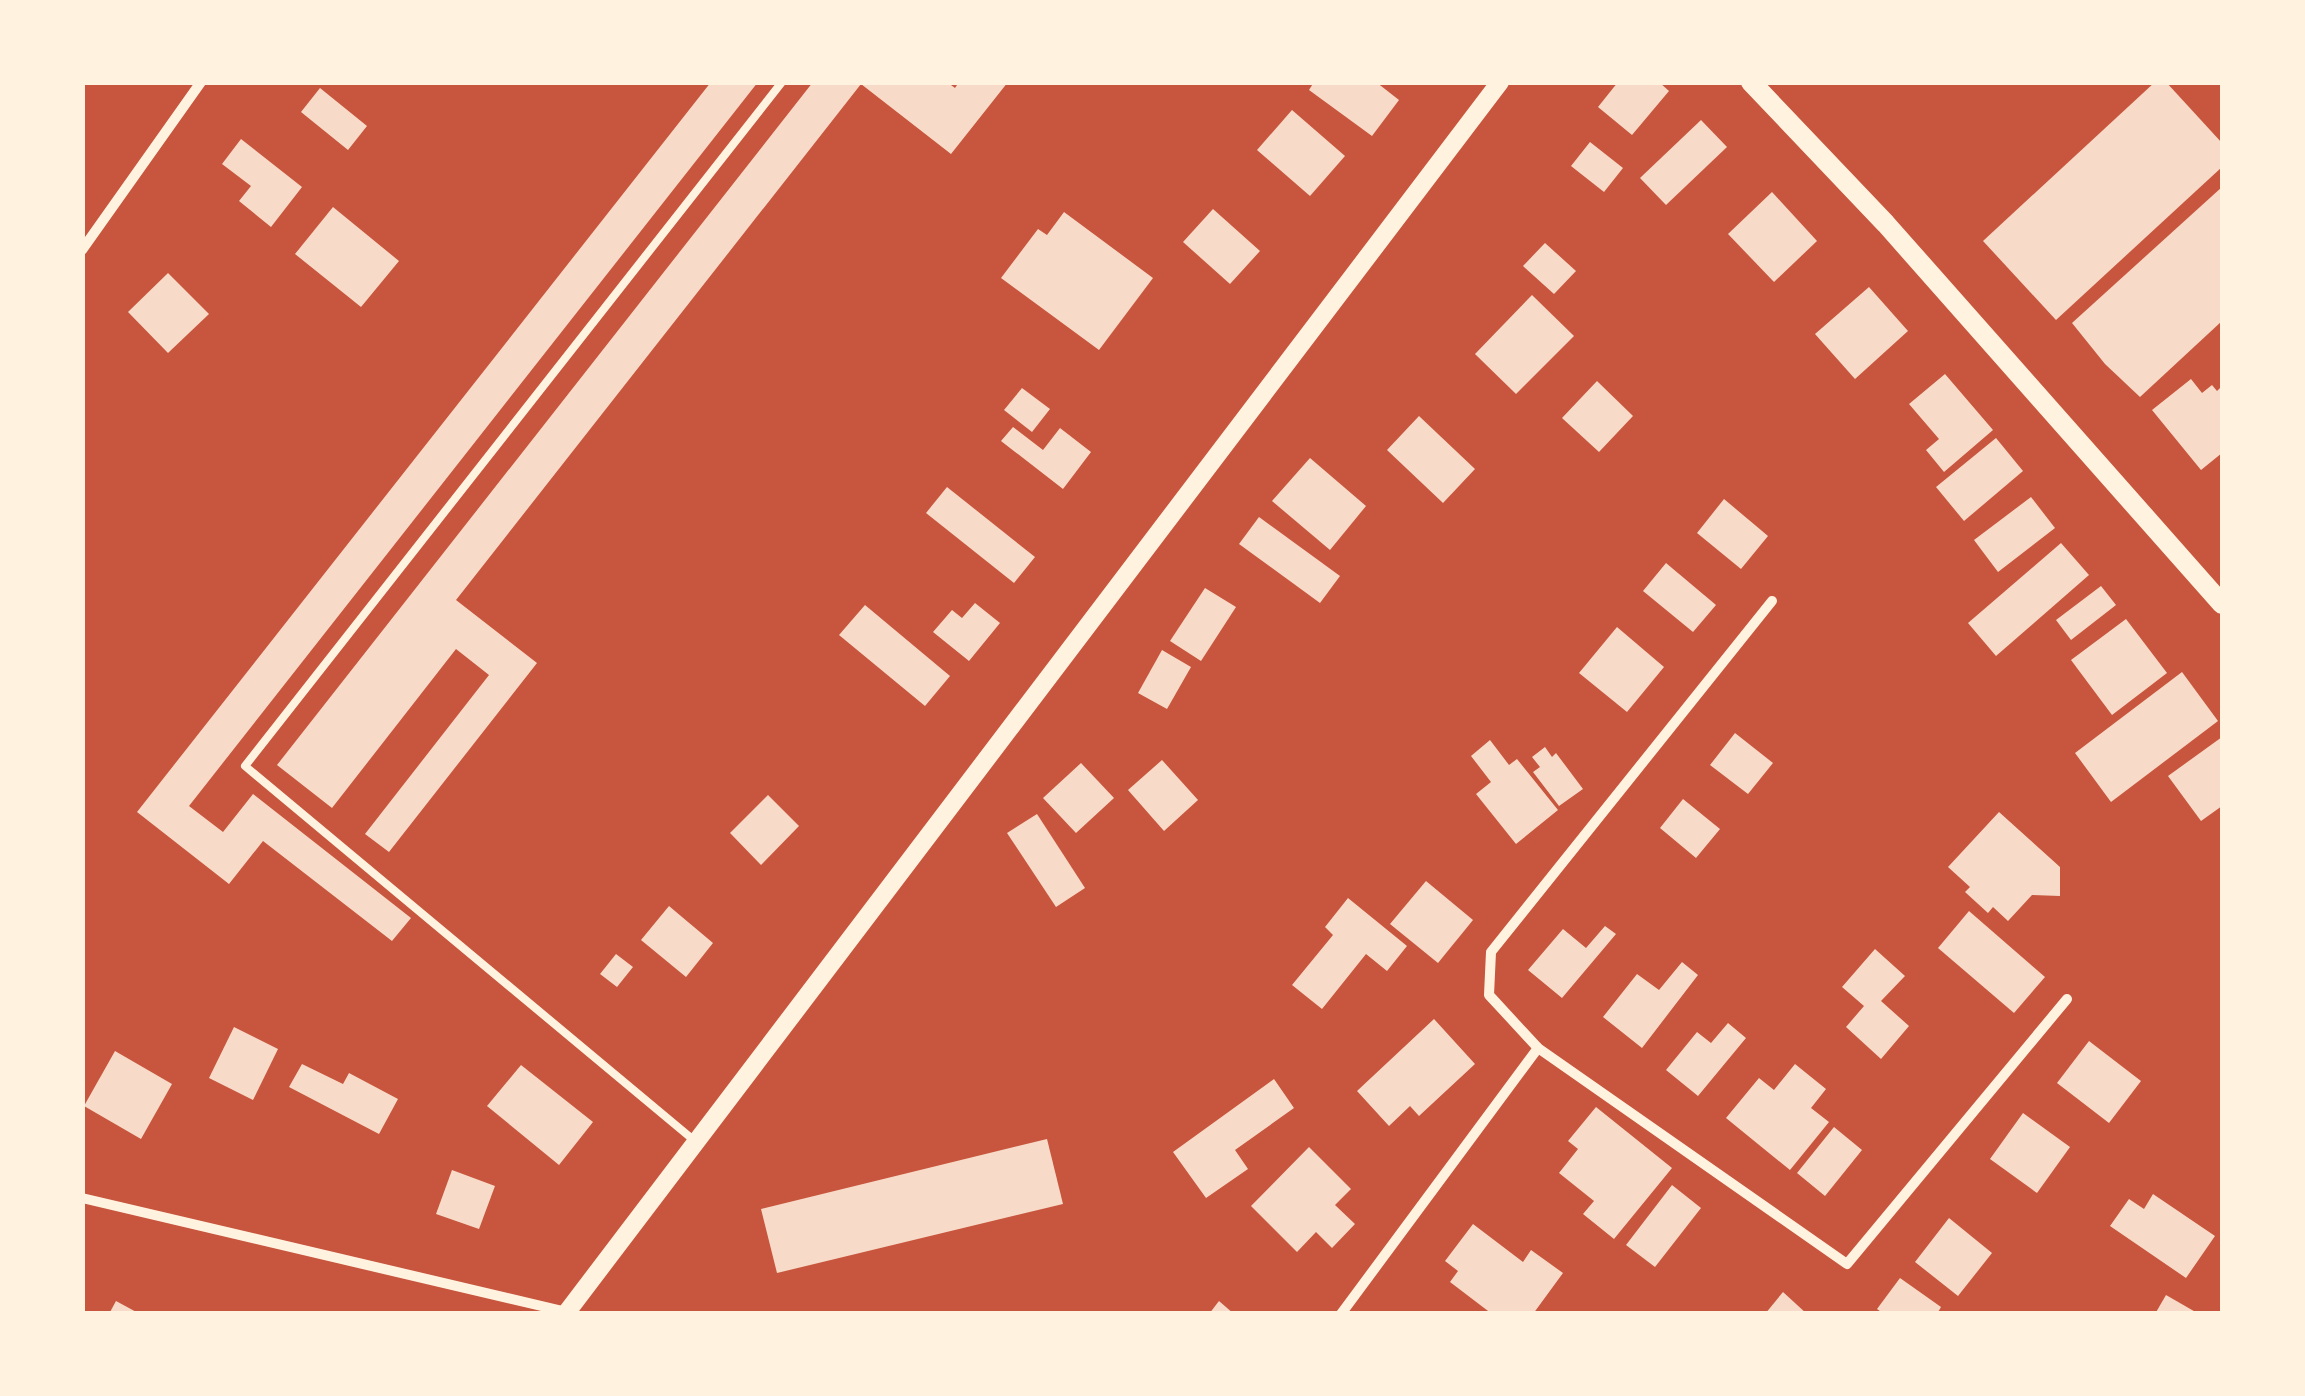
<svg xmlns="http://www.w3.org/2000/svg" width="2305" height="1396" viewBox="0 0 2305 1396" font-family="'Times New Roman',serif">
  <style>
    .building { fill: #f7dbc8 }
    .lines { fill: none; stroke-linecap: round; stroke-linejoin: round }
    .service { stroke: #fff3e0; stroke-width: 8 }
    .minor { stroke: #fff3e0; stroke-width: 10 }
    .tertiary { stroke: #fff3e0; stroke-width: 18 }
    .secondary { stroke: #fff3e0; stroke-width: 20 }
  </style>
  <rect width="100%" height="100%" fill="#c8553d"/>
  <g class="building">
    <path d="M711 82H758L189 806 223 832 253 794 411 918 392 941 263 841 229 884 137 812Z"/>
    <path d="M813 82H947L955 88 959 82H1008L951 154 861 84 456 600 537 663 389 852 365 834 489 675 456 649 332 808 277 765Z"/>
    <path d="M1314 82H1376L1399 100 1372 136 1309 90Z"/>
    <path d="M1618 82H1659L1669 91 1632 135 1598 107Z"/>
    <path d="M2155 82H2166L2222 143V167L2056 320 1983 241Z"/>
    <path d="M320 88 367 126 348 150 301 112Z"/>
    <path d="M1292 110 1345 156 1310 196 1257 150Z"/>
    <path d="M1701 120 1727 147 1666 205 1640 178Z"/>
    <path d="M241 139 302 187 271 227 239 201 251 186 222 164Z"/>
    <path d="M1590 142 1623 168 1604 192 1571 166Z"/>
    <path d="M2222 187V321L2140 397 2105 364 2072 323Z"/>
    <path d="M1772 192 1817 241 1774 282 1728 234Z"/>
    <path d="M333 207 399 261 361 307 295 254Z"/>
    <path d="M1213 209 1260 251 1230 284 1183 242Z"/>
    <path d="M1064 212 1153 278 1099 350 1001 278 1038 229 1047 235Z"/>
    <path d="M1545 243 1576 271 1554 294 1523 266Z"/>
    <path d="M168 273 209 314 168 353 128 312Z"/>
    <path d="M1869 287 1908 331 1855 379 1815 334Z"/>
    <path d="M1532 295 1574 336 1516 394 1475 354Z"/>
    <path d="M1945 374 1993 430 1944 472 1926 450 1939 439 1909 404Z"/>
    <path d="M2191 379 2202 393 2212 385 2217 391 2222 386V453L2201 470 2152 410Z"/>
    <path d="M1597 381 1633 416 1599 452 1562 418Z"/>
    <path d="M1022 388 1050 409 1032 432 1004 410Z"/>
    <path d="M1419 416 1475 469 1443 503 1387 450Z"/>
    <path d="M1013 427 1043 450 1060 428 1091 452 1063 489 1001 441Z"/>
    <path d="M1996 438 2023 471 1964 521 1936 487Z"/>
    <path d="M1310 458 1366 506 1330 550 1272 501Z"/>
    <path d="M947 487 1035 557 1014 583 926 513Z"/>
    <path d="M2031 497 2055 528 1998 572 1974 540Z"/>
    <path d="M1724 499 1768 536 1741 569 1697 533Z"/>
    <path d="M1259 517 1340 576 1320 603 1239 544Z"/>
    <path d="M2061 543 2089 575 1996 656 1968 623Z"/>
    <path d="M1666 563 1716 605 1693 632 1643 591Z"/>
    <path d="M2101 586 2116 605 2071 640 2056 620Z"/>
    <path d="M1205 588 1236 607 1201 661 1170 641Z"/>
    <path d="M975 603 1000 623 969 661 933 632 952 610 962 618Z"/>
    <path d="M865 605 950 676 925 706 839 635Z"/>
    <path d="M2126 619 2167 673 2112 715 2071 660Z"/>
    <path d="M1617 627 1664 667 1627 712 1579 673Z"/>
    <path d="M1162 650 1191 667 1167 709 1138 693Z"/>
    <path d="M2182 672 2218 721 2111 802 2075 753Z"/>
    <path d="M1735 733 1773 763 1748 794 1710 765Z"/>
    <path d="M2222 737V806L2201 821 2168 776Z"/>
    <path d="M1490 740 1509 765 1517 759 1558 810 1516 844 1476 794 1491 782 1471 756Z"/>
    <path d="M1545 747 1552 757 1556 753 1583 789 1559 806 1533 772 1540 767 1532 757Z"/>
    <path d="M1162 760 1198 800 1164 831 1128 790Z"/>
    <path d="M1081 763 1114 798 1076 833 1043 798Z"/>
    <path d="M768 795 799 826 761 865 730 833Z"/>
    <path d="M1683 799 1720 829 1696 858 1660 828Z"/>
    <path d="M1999 812 2060 867V896L2032 895 2008 921 1993 907 1988 913 1965 892 1970 887 1948 867Z"/>
    <path d="M1037 814 1085 888 1056 907 1007 833Z"/>
    <path d="M1426 881 1473 920 1438 963 1390 924Z"/>
    <path d="M1348 898 1407 946 1387 971 1366 954 1322 1009 1292 985 1333 935 1325 927Z"/>
    <path d="M669 906 713 943 686 977 641 940Z"/>
    <path d="M1969 911 2045 977 2014 1013 1938 948Z"/>
    <path d="M1605 926 1616 934 1562 998 1528 970 1563 929 1586 948Z"/>
    <path d="M1875 949 1905 976 1881 1001 1909 1026 1881 1059 1846 1027 1864 1006 1842 987Z"/>
    <path d="M616 954 633 967 617 987 600 974Z"/>
    <path d="M1682 962 1698 975 1642 1048 1603 1017 1637 974 1659 990Z"/>
    <path d="M1434 1019 1475 1064 1419 1116 1410 1106 1389 1126 1357 1091Z"/>
    <path d="M1728 1023 1746 1038 1698 1096 1666 1070 1697 1032 1711 1043Z"/>
    <path d="M234 1027 278 1049 253 1100 209 1078Z"/>
    <path d="M2089 1041 2141 1081 2109 1123 2057 1083Z"/>
    <path d="M115 1051 172 1084 141 1139 84 1106Z"/>
    <path d="M302 1064 343 1084 349 1073 398 1099 379 1134 289 1087Z"/>
    <path d="M1795 1064 1826 1089 1811 1108 1829 1122 1790 1170 1726 1118 1759 1078 1774 1090Z"/>
    <path d="M521 1065 593 1122 559 1165 487 1106Z"/>
    <path d="M1274 1079 1294 1108 1235 1150 1248 1169 1206 1198 1173 1152Z"/>
    <path d="M1596 1107 1672 1168 1614 1239 1583 1214 1594 1201 1559 1173 1578 1149 1568 1141Z"/>
    <path d="M2023 1113 2070 1147 2037 1193 1990 1159Z"/>
    <path d="M1834 1127 1862 1150 1825 1196 1797 1173Z"/>
    <path d="M1047 1139 1063 1204 777 1273 761 1209Z"/>
    <path d="M1309 1147 1351 1189 1335 1205 1355 1224 1332 1248 1316 1232 1297 1252 1251 1206Z"/>
    <path d="M452 1170 495 1186 479 1229 436 1214Z"/>
    <path d="M1672 1185 1701 1208 1655 1267 1626 1245Z"/>
    <path d="M2153 1194 2215 1236 2186 1278 2110 1226 2129 1199 2144 1209Z"/>
    <path d="M1949 1218 1992 1253 1958 1296 1915 1262Z"/>
    <path d="M1473 1224 1523 1262 1531 1250 1563 1273 1533 1314H1492L1450 1282 1458 1271 1445 1261Z"/>
    <path d="M1900 1278 1941 1307 1937 1314H1884L1877 1309Z"/>
    <path d="M1783 1292 1807 1314H1765Z"/>
    <path d="M2166 1295 2199 1314H2155Z"/>
    <path d="M116 1301 140 1314H109Z"/>
    <path d="M1219 1301 1234 1314H1209Z"/>
  </g>
  <g class="lines">
    <path class="service" d="M696 1142 245 766 782 82"/>
    <g class="minor">
      <path d="M82 250 201 82"/>
      <path d="M1772 601 1491 952 1489 995 1538 1048 1847 1264 2067 999"/>
      <path d="M82 1198 567 1312"/>
      <path d="M1341 1314 1538 1048"/>
    </g>
    <path class="tertiary" d="M571 1314 567 1312 1500 82"/>
    <path class="secondary" d="M1751 82 1886 224 2222 604"/>
  </g>
  <rect width="2305" height="1396" fill="none" stroke="#fff3e0" stroke-width="170"/>
</svg>
